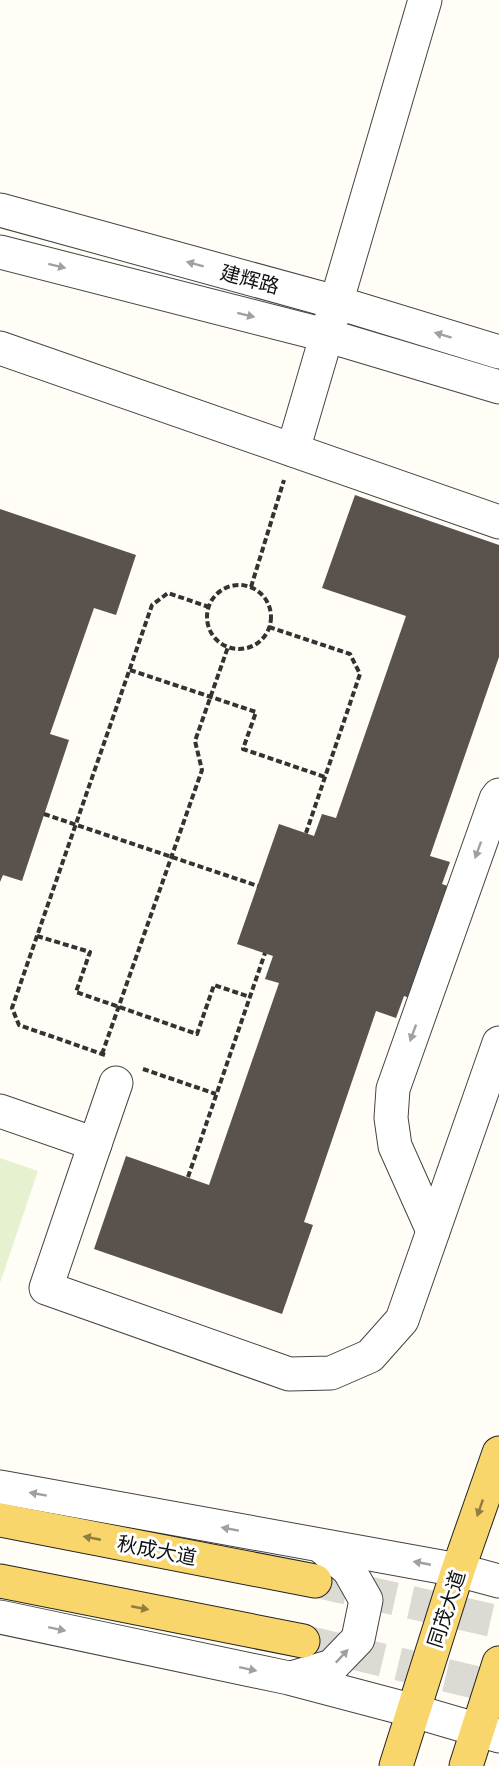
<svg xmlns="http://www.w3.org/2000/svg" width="499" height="1766" viewBox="0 0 499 1766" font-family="'Noto Serif','Noto Sans SC',serif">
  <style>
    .pitch { fill: #e6f2cf }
    .building { fill: #5a524d }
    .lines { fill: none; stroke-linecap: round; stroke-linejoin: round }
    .major-tunnel { stroke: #dbdad3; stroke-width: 33; stroke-dasharray: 33 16; stroke-linecap: butt }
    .minor-casing { stroke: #444; stroke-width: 35 }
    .major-casing { stroke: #222; stroke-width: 35 }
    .path { stroke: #333; stroke-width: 4; stroke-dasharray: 6 3; stroke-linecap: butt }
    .minor { stroke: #fff; stroke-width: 33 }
    .major { stroke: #f9d66b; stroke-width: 33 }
    .oneway { fill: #a0a0a0 }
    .oneway2 { fill: #917d42 }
    .labels { text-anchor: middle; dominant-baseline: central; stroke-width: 6; stroke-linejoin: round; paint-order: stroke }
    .street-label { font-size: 20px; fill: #111; stroke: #fff }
  </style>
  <rect width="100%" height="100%" fill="#fffdf5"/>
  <path class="pitch" d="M0 1158 38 1171 0 1283Z"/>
  <g class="building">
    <path d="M355 495 499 545V657L430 856 450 862 442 884 473 895 435 1007 404 996 396 1018 376 1011 304 1222 313 1225 282 1314 94 1249 126 1156 209 1185 279 983 265 979 273 956 237 944 279 824 314 836 322 814 336 818 406 616 322 588Z"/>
    <path d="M0 509 136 555 116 615 94 608 50 734 69 740 22 881 3 875 0 882Z"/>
  </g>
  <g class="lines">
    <g class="major-tunnel">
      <path d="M315 1581 499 1622"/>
      <path d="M303 1641 499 1688"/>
    </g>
    <defs>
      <g id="minor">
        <path d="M0 210 335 302 499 352"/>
        <path d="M0 252 325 335 499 387"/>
        <path d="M0 348 499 522"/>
        <path d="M293 450 425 0"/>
        <path d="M0 1111 95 1144 46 1288 289 1374 331 1373 370 1356 402 1320 499 1043"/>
        <path d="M95 1144 116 1083"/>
        <path d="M433 1231 395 1146 391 1118 393 1089 496 799 499 795"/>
        <path d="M0 1487 458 1570 499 1581"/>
        <path d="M0 1617 289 1678 414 1711 499 1736"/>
        <path d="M291 1678 332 1666 358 1639 366 1600 349 1570 321 1546"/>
      </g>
      <g id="major">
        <path d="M0 1520 315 1581"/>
        <path d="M0 1581 303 1641"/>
        <path d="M396 1766 458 1570 499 1453"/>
        <path d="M466 1766 499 1663"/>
      </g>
    </defs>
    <use href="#minor" class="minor-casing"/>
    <use href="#major" class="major-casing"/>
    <g class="path">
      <circle cx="239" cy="617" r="32"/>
      <path d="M251 587 284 480"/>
      <path d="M269 627 350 654 360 674 306 833"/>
      <path d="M130 670 256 712 243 749 325 777"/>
      <path d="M44 814 258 886"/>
      <path d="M37 936 90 952 76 992 197 1034 214 985 250 997"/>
      <path d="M102 1054 202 770 195 741 228 647"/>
      <path d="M105 1055 19 1025 12 1008 152 605 168 593 209 607"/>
      <path d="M143 1069 216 1094"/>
      <path d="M188 1177 265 953"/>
    </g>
    <use href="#minor" class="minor"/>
    <use href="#major" class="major"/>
  </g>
  <defs><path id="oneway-solid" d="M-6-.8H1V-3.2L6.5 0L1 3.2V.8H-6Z" transform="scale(1.5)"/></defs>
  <g class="oneway">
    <use href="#oneway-solid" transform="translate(195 264) rotate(-165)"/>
    <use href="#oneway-solid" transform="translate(57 266) rotate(14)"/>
    <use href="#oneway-solid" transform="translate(246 315) rotate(14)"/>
    <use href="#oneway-solid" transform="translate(443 335) rotate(-163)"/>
    <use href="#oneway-solid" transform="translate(478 850) rotate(110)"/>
    <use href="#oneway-solid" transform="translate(413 1033) rotate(110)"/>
    <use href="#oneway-solid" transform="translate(38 1494) rotate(-170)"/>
    <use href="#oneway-solid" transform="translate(230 1529) rotate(-170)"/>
    <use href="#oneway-solid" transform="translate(422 1563) rotate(-169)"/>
    <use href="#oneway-solid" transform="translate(57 1629) rotate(12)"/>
    <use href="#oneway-solid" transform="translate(342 1656) rotate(-47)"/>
    <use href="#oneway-solid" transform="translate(248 1669) rotate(12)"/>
  </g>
  <g class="oneway2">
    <use href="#oneway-solid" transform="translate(480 1508) rotate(109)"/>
    <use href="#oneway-solid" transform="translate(92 1538) rotate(-169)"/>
    <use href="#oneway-solid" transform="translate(140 1608) rotate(11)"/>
  </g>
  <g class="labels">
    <g class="street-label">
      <text transform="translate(250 279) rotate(15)">建辉路</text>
      <text transform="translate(157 1550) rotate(11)">秋成大道</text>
      <text transform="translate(446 1609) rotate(-72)">同茂大道</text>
    </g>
  </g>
</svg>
